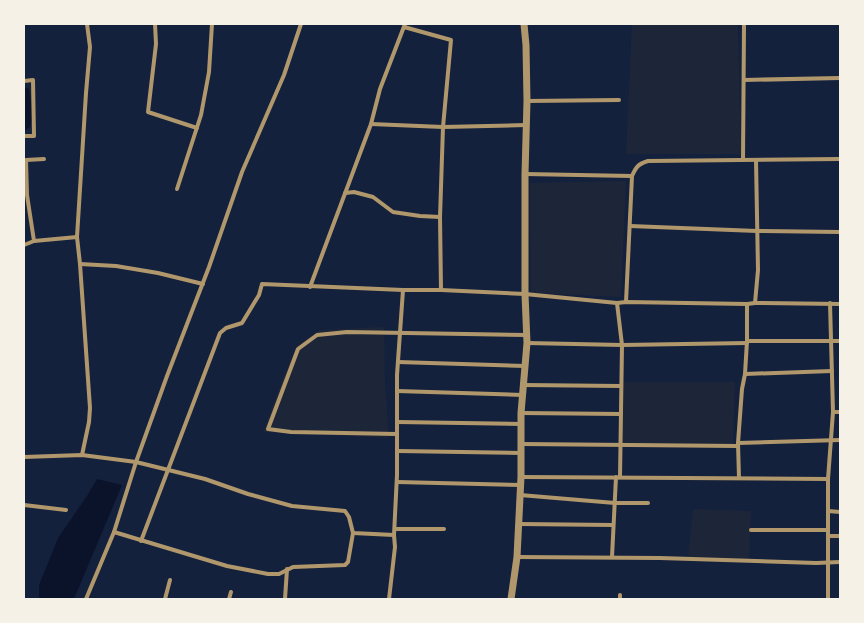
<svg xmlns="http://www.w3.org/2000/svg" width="864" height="623" viewBox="0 0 864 623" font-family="'Zilla Slab',serif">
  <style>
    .green { fill: #1d2539 }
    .water { fill: #0b132b }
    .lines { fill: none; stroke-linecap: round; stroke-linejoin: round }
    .minor { stroke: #b1986c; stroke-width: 4 }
    .tertiary { stroke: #b1986c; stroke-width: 7 }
  </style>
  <rect width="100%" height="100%" fill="#14213d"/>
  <g class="green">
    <path d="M632 24H738L741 154H626Z"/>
    <path d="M626 181 621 297 531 293 530 183Z"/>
    <path d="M384 327 385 383 389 438 263 432 283 378 297 346 320 330Z"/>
    <path d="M619 382H735L733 445 620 444Z"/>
    <path d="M693 509 751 511 749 561 688 560Z"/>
  </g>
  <g class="water">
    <path d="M24 87 29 89 33 117 30 127 24 131Z"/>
    <path d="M97 479 122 485 74 599H39V585L58 538 87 496Z"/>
  </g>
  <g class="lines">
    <g class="minor">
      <path d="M155 24 156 44 148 112 197 128"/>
      <path d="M404 27 451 40 443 127 440 217 441 290"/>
      <path d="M744 80 840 78"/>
      <path d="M24 81 33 80 34 136H24"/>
      <path d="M527 101 619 100"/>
      <path d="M371 124 443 127 526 125"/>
      <path d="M743 160 744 24"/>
      <path d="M525 174 632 176"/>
      <path d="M177 189 201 115 209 72 212 24"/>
      <path d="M345 193 354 192 373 197 393 212 420 216 440 217"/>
      <path d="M630 226 757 231 840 232"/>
      <path d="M34 241 27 195 26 160 44 159"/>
      <path d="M24 245 34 241 77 237"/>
      <path d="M80 264 116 266 158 273 203 284"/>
      <path d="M310 287 371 124 380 89 405 24"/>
      <path d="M626 302 632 176C636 167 638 164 648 161L840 159"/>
      <path d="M617 303 622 345 620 477"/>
      <path d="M755 303 758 270 756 160"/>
      <path d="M747 341H840"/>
      <path d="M527 343 622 345 747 343"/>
      <path d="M398 362 525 366"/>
      <path d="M745 374 832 371"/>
      <path d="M523 385 621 386"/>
      <path d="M397 391 523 395"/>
      <path d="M833 412H840"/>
      <path d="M521 413 621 414"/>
      <path d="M397 422 521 424"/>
      <path d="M397 434 291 432 268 429 298 349 317 335 347 332 526 335"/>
      <path d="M738 443 840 440"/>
      <path d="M521 444 738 446"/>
      <path d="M397 451 521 453"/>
      <path d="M82 455 89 422 90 408 80 264 77 237 86 93 90 47 87 24"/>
      <path d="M24 457 82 455 136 462 205 479 248 494 292 506 345 511 349 517 353 533 394 535"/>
      <path d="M521 477 828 479"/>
      <path d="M739 478 738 443 742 389 745 374 747 341V304"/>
      <path d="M397 482 521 485"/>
      <path d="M520 495 615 503H648"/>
      <path d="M24 505 66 510"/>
      <path d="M828 511 840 512"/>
      <path d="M519 524 613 525"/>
      <path d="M395 529H444"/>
      <path d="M751 530H828"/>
      <path d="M114 532 227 566 268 574H279L293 567 345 565 348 562 353 533"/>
      <path d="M828 536H840"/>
      <path d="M141 541 220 333 226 328 242 323 259 295 262 284 403 290H441L525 294 617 303 626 302 747 304 755 303 840 304"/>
      <path d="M517 557 660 558 816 563 840 562"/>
      <path d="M612 557 616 477"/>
      <path d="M620 595V599"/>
      <path d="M86 599 114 532 136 462 167 376 209 267 242 172 284 75 301 24"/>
      <path d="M165 599 170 580"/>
      <path d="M229 599 231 592"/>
      <path d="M285 599 287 569"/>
      <path d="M389 599 395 547 394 535 397 475V375L403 290"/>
      <path d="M828 599V479L833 412 830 303"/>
    </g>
    <path class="tertiary" d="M511 599 517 557 521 477V413L527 343 525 294V174L527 101 526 45 524 24"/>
  </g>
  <rect width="864" height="623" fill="none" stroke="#f6f1e7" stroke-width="50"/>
</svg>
